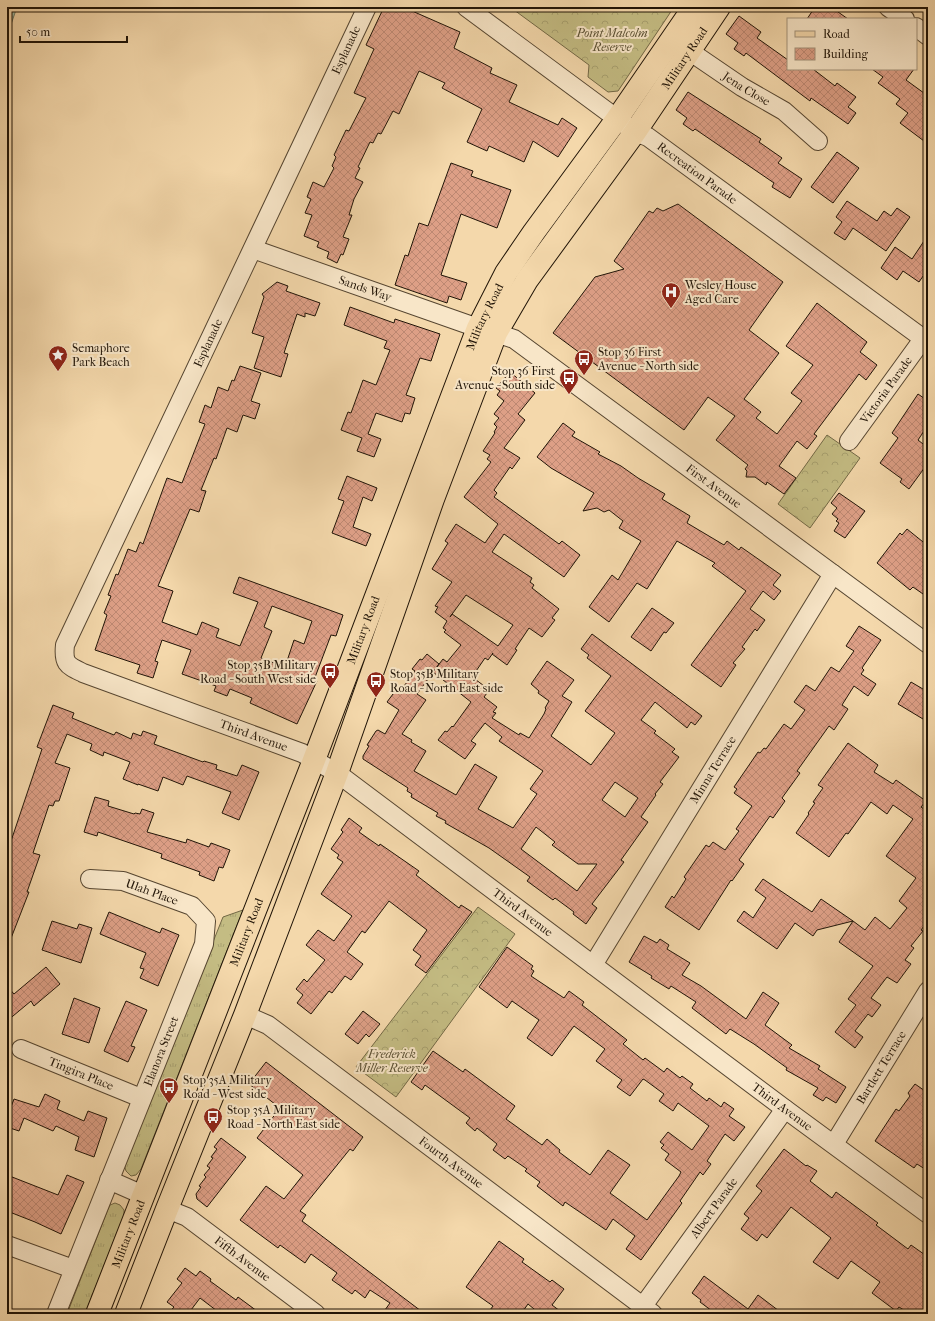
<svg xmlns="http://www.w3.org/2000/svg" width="935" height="1321" viewBox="0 0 935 1321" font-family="'IM FELL French Canon',serif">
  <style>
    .grass { fill: url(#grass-tufts); stroke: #726845 }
    .forest { fill: url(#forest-crowns); stroke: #726845 }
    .water { fill: url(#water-waves); stroke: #6a7866 }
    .building { fill: url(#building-cross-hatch); stroke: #201407; fill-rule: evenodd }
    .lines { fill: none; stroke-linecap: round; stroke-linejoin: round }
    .minor-casing { stroke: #554530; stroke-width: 20 }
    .major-casing { stroke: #201407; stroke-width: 24 }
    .minor { stroke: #f8e6c8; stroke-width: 18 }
    .major { stroke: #f4d8ab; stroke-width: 22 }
    .labels { text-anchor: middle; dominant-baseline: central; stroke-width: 4; stroke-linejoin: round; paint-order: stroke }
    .park-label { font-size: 12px; font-style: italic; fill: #594f32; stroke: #f8e6c8 }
    .street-label { font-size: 12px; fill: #201407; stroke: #f8e6c8 }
    .poi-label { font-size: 12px; fill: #201407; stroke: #f8e6c8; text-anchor: start }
  </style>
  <defs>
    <pattern id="grass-tufts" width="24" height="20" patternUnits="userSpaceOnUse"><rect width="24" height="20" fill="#c4bc83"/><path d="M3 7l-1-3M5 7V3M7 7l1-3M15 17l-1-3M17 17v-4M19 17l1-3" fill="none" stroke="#a8a170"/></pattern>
    <pattern id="forest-crowns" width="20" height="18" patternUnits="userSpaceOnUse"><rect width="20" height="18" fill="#c4bc83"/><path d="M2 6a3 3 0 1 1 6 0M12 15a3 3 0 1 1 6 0" fill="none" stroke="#a8a170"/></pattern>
    <pattern id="water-waves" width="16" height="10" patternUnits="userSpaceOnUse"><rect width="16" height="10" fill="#9cbba5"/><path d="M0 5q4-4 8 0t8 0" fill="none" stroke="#86a08d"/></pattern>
    <pattern id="building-cross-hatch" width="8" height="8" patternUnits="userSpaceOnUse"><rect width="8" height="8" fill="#dd9f86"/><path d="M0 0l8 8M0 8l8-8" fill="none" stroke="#bd8872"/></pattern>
  </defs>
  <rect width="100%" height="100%" fill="#f4d8ab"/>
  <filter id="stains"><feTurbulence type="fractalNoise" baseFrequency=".005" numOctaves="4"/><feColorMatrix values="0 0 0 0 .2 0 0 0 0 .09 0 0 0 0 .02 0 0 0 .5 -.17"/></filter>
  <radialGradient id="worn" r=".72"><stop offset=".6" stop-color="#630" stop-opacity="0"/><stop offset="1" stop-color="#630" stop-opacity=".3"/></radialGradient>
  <g class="grass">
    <path d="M243 910 141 1169 136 1175 131 1176 126 1171 124 1164 223 917Z"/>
    <path d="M115 1203 120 1205 124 1210V1215L85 1314H67L108 1209 110 1205Z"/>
  </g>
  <g class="forest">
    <path d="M510 7H674L618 91 608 92 588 77 589 65Z"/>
    <path d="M827 435 860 458 810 528 778 504Z"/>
    <path d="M478 907 515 934 396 1097 356 1067Z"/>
  </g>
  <path class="water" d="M7 7H17L7 36Z"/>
  <g class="building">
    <path d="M384 7H403L460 32 454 48 492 68 490 73 517 85 509 102 558 125 562 118 577 128 558 157 533 141 524 162 489 146 487 151 467 142 482 109 442 88 445 83 419 71 399 114 393 111 381 134 378 133 373 143 370 142 358 167 360 168 355 178 363 182 354 199 349 215H352L343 237 349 239 343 255 341 254 337 263 327 258 329 252 317 247 319 242 304 236 312 215 305 213 311 199 307 197 313 182 324 187 334 168 332 166 336 157 334 155 346 130 349 131 366 98 354 93 374 49 366 45Z"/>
    <path d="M815 7H831L848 19H807Z"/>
    <path d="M739 16 761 32 757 38 788 60V69H813L835 86 837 83 856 97 848 107 856 113 848 124 811 98 810 101 746 53 744 56 734 49 738 43 726 34Z"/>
    <path d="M872 69H914L906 80 928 96V144L900 123 908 113 896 104 900 99 878 83 883 77Z"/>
    <path d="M688 92 761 139 759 142 782 158 778 163 802 179 790 198 772 187 774 183 695 129 693 131 683 124 687 118 676 110Z"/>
    <path d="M837 152 859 168 833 203 811 187Z"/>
    <path d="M451 163 473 171 471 176 511 190 497 228 461 214 441 275 467 283 461 300 449 296 447 303 395 285 405 255 408 256 419 223 428 226Z"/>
    <path d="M847 201 877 221 884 211 891 216 897 208 910 217 886 251 853 228 845 240 834 233 842 222 836 217Z"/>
    <path d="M678 204 783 282 749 330 779 353 744 399 761 412 756 418 777 434 802 401 791 393 813 365 786 346 817 303 867 342 860 352 877 365 866 380 859 374 814 434 817 436 807 449 797 441 779 466 796 478 784 494 767 482 766 485 755 477H746L747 471 745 469 748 465 716 440 735 416 708 397 684 430 553 333 595 277 624 269 614 261 649 211 653 213 657 208 663 211Z"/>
    <path d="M928 235V269L919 282 903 271 897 280 881 268 895 247 912 259Z"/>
    <path d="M277 282 288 286 286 291 320 303 315 316 305 313V317L297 314 284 353 288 354 281 377 254 368 264 337 252 333 264 297 262 294Z"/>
    <path d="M350 307 394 323 395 319 440 334 431 361 420 358 406 395 415 398 410 414 405 413 402 422 376 413 368 434 381 439 374 457 357 451 362 438 341 430 348 412 351 413 363 380 376 385 390 350 384 348 387 341 344 325Z"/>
    <path d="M240 366 261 373 251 401 260 404 255 419 243 415 237 432 227 428 216 459 214 458 201 490 206 491 199 512 190 509 158 586 173 591 162 622 197 635 202 622 219 629 216 637 240 646 258 602 233 593 239 577 343 615 336 636 331 635 314 680 317 681 297 724 250 703 252 698 230 689 227 696 214 691 216 686 182 674 191 650 162 640 155 661 158 662 153 678 137 673 140 665 95 650 107 615 104 613 111 596 108 595 116 574 118 575 128 549 136 552 140 542 143 544 167 478 182 483 205 424 199 422 205 405 211 408 218 387 228 391 232 380 234 381ZM272 606 312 621 304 644 294 640 285 667 261 658 272 631 264 627Z"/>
    <path d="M510 372 535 393 518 414 525 420 504 448 520 458 512 469 510 467 494 490 497 493 494 497 559 544 562 541 580 555 564 577 504 534 492 552 532 578 530 582 534 585 532 588 559 609 552 618 555 620 542 637 529 628 515 649 517 650 507 665 492 654 493 653 488 660 485 658 472 677 487 688 485 691 487 693 484 697 497 707 493 712 496 713 492 718 519 735 520 733 529 738 544 714 546 709 545 708 549 701 538 693 539 691 531 684 547 661 574 680 562 696 572 702 551 736 591 765 615 733 585 711 611 676 587 658 589 655 581 649 592 634 702 716 695 725 691 722 687 728 655 702 641 720 656 731 654 733 675 749 672 752 679 757 660 782 663 784 655 794 656 795 641 817 648 822 621 860 624 862 592 904 597 908 586 924 573 914 574 912 555 898 553 900 527 881 530 877 489 848 445 823 446 821 436 816 438 813 411 797 412 794 407 791 408 788 363 759V756L369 746 367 745 376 731 378 730 385 734 399 710 387 702 396 690 399 693 415 671 412 669 420 659 422 660 427 654 439 664 417 694 426 700 402 734 412 740 411 742 426 751 414 771 456 795 475 764 497 777 478 809 513 828 537 794 530 789 543 771 499 741 502 737 485 723 471 741 476 744 465 759 438 740 445 731 447 732 452 726 453 727 471 702 433 672 443 659 447 662 461 645 444 632 446 630 443 628 447 621 435 612 438 607 435 606 452 582 432 569 448 543 445 541 456 524 485 543 498 524 464 497 491 462 487 459 490 455 483 451 495 433 494 432 497 427 494 424 499 418 494 414 504 401 497 395 500 391 496 388ZM466 595 513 625 498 646 452 614 450 617ZM615 782 638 798 625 817 602 800ZM536 827 555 842 552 845 578 864H597L577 891 521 849Z"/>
    <path d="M918 394 928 401V425L918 440 928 448V463L909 489 900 482 902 479 880 463 898 438 892 433Z"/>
    <path d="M563 423 575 432 572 436 600 452 598 454 621 466 638 478 665 494 662 499 690 516 687 523 724 545 727 541 739 550 741 547 781 575 773 585 781 591 774 600 763 591 750 609 765 620 757 631 755 629 742 647 745 649 733 663 736 665 721 687 691 665 746 591 712 566 715 563 677 541 647 589 637 583 609 622 589 607 612 575 618 580 641 541 619 528 623 521 609 510 604 512 597 508 583 511 594 493 551 468 537 457Z"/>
    <path d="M347 476 377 488 372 501 363 497 353 527 371 534 366 546 332 533 344 501 338 499Z"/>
    <path d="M839 493 865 511 845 538 834 531 839 523 836 521 838 519 832 514 837 508 831 503Z"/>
    <path d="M907 529 928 546V588L923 594 913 587 910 590 877 563 900 533 902 535Z"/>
    <path d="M652 608 674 623 666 633 664 632 651 651 631 637Z"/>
    <path d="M859 626 881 640 862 668 864 670 861 674 876 684 868 696 854 686 842 705 848 709 834 730 829 726 797 771 800 773 782 798 785 801 773 818 770 816 739 860 744 864 732 881 731 880 699 930 665 907 672 896 674 898 686 879 684 877 706 845 709 847 713 842 725 850 739 831 736 829 752 806 734 793 737 789 734 787 758 752 760 753 764 748 766 749 784 724 791 729 805 710 794 702 806 685 815 691 831 667 839 672 854 651 846 646Z"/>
    <path d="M911 682 928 692V722L898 704Z"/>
    <path d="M53 705 74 713 72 718 114 735 116 732 131 739 133 733 141 736 143 731 157 736 154 744 203 762 204 761 217 765 216 769 237 776 242 765 259 772 239 820 222 813 231 792 187 776 183 785 163 777 158 791 138 784V785L123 779 130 762 104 752 103 756 90 750 92 744 67 734 55 763 70 768 59 801H55L53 806 49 805 33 853 40 855 27 892H29L8 946 7 890 12 876 7 875V853L42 749 37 747Z"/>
    <path d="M848 743 878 765 874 772 893 784 896 780 926 801 921 807 928 812V921L921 930 923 931 911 946 914 948 905 960 911 964 897 983 887 977 871 998 881 1005 872 1017 868 1014 855 1031 863 1037 855 1048 835 1032 856 1005 848 999 873 966 839 942 853 921 865 930 875 917 890 929 907 908 899 901 916 878 886 856 913 819 893 805 887 814 871 802 848 834 846 833 829 857 796 833 809 814 808 813 815 803 813 802 823 788 818 785Z"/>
    <path d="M95 797 109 801 108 806 134 814 135 813 140 814 142 809 154 813 147 832 186 843 187 839 209 847 211 843 230 850 223 868 219 867 214 881 199 875 200 872 161 858 162 854 98 832 97 836 84 832Z"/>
    <path d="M349 818 362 828 359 832 379 846 380 844 419 871 416 875 459 908 461 905 472 912 426 973 415 965 421 956 413 950 427 930 389 901 365 933 362 931 347 952 363 964 351 980 345 976 332 993 329 991 311 1014 297 1003 303 995 296 989 304 979 307 982 325 960 306 945 318 930 334 941 352 916 321 894 343 862 337 858 339 855 331 849 343 832 341 830Z"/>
    <path d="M763 879 812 912 821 899 853 921 817 930 813 936 795 923 777 949 737 921 744 911 753 918 766 898 755 890Z"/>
    <path d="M109 912 160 933 162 928 179 935 158 986 140 978 144 969 140 968 146 953 100 934Z"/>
    <path d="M52 921 77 929 79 924 92 928 81 963 42 950Z"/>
    <path d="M644 936 657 943 660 939 669 945 667 949 690 963 682 975 701 986 746 1019 763 992 779 1003 765 1025 792 1045 789 1048 820 1066 818 1069 846 1087 836 1103 826 1097 823 1101 813 1095 818 1088 786 1070 787 1068 754 1044 730 1029 726 1034 692 1008 696 1002 671 986 669 989 651 978 652 976 629 962Z"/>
    <path d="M507 947 533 966 531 969 534 971 531 976 564 998 569 991 584 1002 582 1005 627 1040 623 1044 643 1060 645 1058 664 1072 667 1068 680 1078 682 1076 693 1084 690 1088 707 1101 709 1098 721 1107 724 1102 734 1109 729 1116 745 1127 734 1141 725 1134 707 1161 711 1164 703 1175 700 1172 680 1201 682 1203 641 1260 626 1249 635 1236 613 1219 606 1230 565 1202 563 1206 537 1186 540 1182 525 1171 527 1169 508 1156 505 1159 493 1150 497 1144 477 1128 475 1131 466 1123 470 1118 425 1085 422 1090 411 1082 433 1051 463 1072 465 1069 515 1106 506 1119 542 1145 547 1139 560 1150 559 1152 590 1175 608 1150 630 1165 610 1193 647 1220 679 1176 681 1172 665 1160 669 1154 661 1148 664 1145 660 1142 668 1132 692 1150 709 1126 678 1103 673 1111 659 1101 664 1094 645 1080 643 1079 630 1096 617 1087 622 1080 596 1061 605 1049 574 1026 552 1056 527 1038 539 1020 512 1001 507 1008 479 987Z"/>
    <path d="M46 967 60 984 34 1006 31 1001 7 1021V986L14 994Z"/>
    <path d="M74 998 100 1008 89 1043 62 1034Z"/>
    <path d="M126 1001 147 1010 131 1046 135 1047 128 1062 104 1051Z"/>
    <path d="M363 1011 380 1024 369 1037 366 1034 358 1044 345 1034Z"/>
    <path d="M266 1062 363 1137 353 1151 350 1149 300 1211 306 1215 302 1221 425 1314H382L390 1303 370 1290 365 1298 355 1290 352 1294 332 1280 337 1273 311 1254 305 1263 280 1245 278 1248 240 1220 266 1186 284 1199 303 1175 257 1138 280 1108 249 1084Z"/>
    <path d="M915 1084 928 1093V1171L917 1164 914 1168 875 1141 896 1109 899 1111 910 1096 908 1093Z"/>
    <path d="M45 1094 60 1101 57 1109 84 1121 88 1111 107 1118 94 1157 75 1150 79 1137 56 1126 53 1131 24 1118 19 1131 7 1127V1105L11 1107 14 1099 39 1107Z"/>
    <path d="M221 1138 246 1157 207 1207 197 1199 196 1194 201 1187 199 1186 206 1177 204 1175 210 1168 207 1166 213 1158 211 1157 217 1149 214 1147Z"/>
    <path d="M784 1149 806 1166 807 1165 817 1171 810 1181 832 1198 836 1192 878 1223 876 1225 908 1249 911 1245 928 1257V1314H910L899 1307 896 1311 872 1293 880 1282 851 1261 838 1279 813 1262 831 1238 791 1207 767 1238 762 1234 757 1241 741 1229 749 1218 744 1214 762 1191 756 1186Z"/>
    <path d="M7 1175 58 1195 67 1175 84 1182 61 1234 35 1222 7 1211Z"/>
    <path d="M499 1241 524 1259 522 1262 550 1282 552 1280 564 1289 552 1305 564 1314H540L528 1304 521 1314H487L493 1306 466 1287Z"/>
    <path d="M185 1268 196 1276 200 1271 211 1279 210 1281 236 1300 238 1297 261 1314H221L200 1298 188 1314H168L174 1307 167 1302 182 1283 177 1279Z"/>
    <path d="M704 1276 748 1309 758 1295 783 1314H716L700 1302 701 1300 692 1293Z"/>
  </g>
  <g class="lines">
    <defs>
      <g id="minor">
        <path id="s1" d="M367 7 65 645C63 664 67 665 83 673L302 753 337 773 785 1109 928 1214"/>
        <path id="s2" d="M466 7 635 132 648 137 928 342"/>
        <path d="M888 7 905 19"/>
        <path d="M916 27 928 36"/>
        <path id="s3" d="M679 44 742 87 784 111 818 141"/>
        <path id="s4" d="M253 249 478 328"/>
        <path id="s5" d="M496 333 514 339 928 644"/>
        <path id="s6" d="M849 441 923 339"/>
        <path id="s7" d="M593 965 833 574"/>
        <path id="s8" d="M245 1015 268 1025 653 1314"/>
        <path id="s9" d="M21 1049 141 1098"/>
        <path id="s10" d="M834 1144 928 991"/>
        <path d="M109 1180 143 1195"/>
        <path id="s11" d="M167 1209 187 1217 316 1314"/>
        <path d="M7 1245 73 1269"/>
        <path id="s12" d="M643 1306 785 1109"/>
        <path id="s13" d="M56 1314 204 944 206 921 192 906 123 881 90 879"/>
      </g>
      <g id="major">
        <path id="s14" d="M97 1314 314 760 478 328 506 273 534 232 617 119 694 7"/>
        <path id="s15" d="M126 1314 167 1209 245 1015 337 773 433 499 496 333 527 280 635 132 719 7"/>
      </g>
    </defs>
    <use href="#minor" class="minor-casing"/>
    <use href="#major" class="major-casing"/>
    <use href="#minor" class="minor"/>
    <use href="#major" class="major"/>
  </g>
  <defs>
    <symbol id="hospital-pin" viewBox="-11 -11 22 30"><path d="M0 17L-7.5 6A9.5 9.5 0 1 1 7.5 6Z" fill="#8f2418" stroke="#f8e6c8"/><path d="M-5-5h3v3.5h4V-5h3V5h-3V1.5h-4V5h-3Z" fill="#fff"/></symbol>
    <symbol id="sight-pin" viewBox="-11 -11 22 30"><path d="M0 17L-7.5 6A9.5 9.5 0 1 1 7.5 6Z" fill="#8f2418" stroke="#f8e6c8"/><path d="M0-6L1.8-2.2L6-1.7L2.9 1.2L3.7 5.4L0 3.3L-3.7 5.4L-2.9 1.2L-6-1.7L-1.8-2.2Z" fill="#fff"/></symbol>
    <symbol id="bus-pin" viewBox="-11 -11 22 30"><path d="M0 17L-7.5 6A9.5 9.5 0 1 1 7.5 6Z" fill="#8f2418" stroke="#f8e6c8"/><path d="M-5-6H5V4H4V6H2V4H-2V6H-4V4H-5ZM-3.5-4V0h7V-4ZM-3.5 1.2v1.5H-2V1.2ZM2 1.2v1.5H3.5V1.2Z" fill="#fff"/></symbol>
  </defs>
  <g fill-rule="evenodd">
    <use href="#hospital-pin" x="660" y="281" width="22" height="30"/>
    <use href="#sight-pin" x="47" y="344" width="22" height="30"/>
    <use href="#bus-pin" x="573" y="348" width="22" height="30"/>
    <use href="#bus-pin" x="558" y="367" width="22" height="30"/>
    <use href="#bus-pin" x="319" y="661" width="22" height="30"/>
    <use href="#bus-pin" x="365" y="670" width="22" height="30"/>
    <use href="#bus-pin" x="158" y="1076" width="22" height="30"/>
    <use href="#bus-pin" x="202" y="1106" width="22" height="30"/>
  </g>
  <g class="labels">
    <g class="park-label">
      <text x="612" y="33">Point Malcolm<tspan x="612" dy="14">Reserve</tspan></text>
      <text x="392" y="1054">Frederick<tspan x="392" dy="14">Miller Reserve</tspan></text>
    </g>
    <g class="street-label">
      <text transform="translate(346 50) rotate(-65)">Esplanade</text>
      <text stroke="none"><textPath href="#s15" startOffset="1382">Military Road</textPath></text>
      <text stroke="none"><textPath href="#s3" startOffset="81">Jena Close</textPath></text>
      <text stroke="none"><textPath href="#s2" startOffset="285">Recreation Parade</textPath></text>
      <text stroke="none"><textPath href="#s4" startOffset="119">Sands Way</textPath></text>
      <text stroke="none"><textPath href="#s14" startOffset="1070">Military Road</textPath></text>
      <text transform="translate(208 343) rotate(-65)">Esplanade</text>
      <text stroke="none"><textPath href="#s6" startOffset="63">Victoria Parade</textPath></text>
      <text stroke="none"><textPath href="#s5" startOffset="267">First Avenue</textPath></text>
      <text stroke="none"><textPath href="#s14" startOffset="734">Military Road</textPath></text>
      <text stroke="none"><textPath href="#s1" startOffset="925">Third Avenue</textPath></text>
      <text stroke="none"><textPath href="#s7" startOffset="229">Minna Terrace</textPath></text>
      <text transform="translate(152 892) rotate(20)">Ulah Place</text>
      <text stroke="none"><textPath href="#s1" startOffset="1249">Third Avenue</textPath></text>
      <text stroke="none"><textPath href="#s14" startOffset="410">Military Road</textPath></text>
      <text stroke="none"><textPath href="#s13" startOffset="283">Elanora Street</textPath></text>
      <text stroke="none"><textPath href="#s10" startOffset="90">Bartlett Terrace</textPath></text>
      <text stroke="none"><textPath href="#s9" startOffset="65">Tingira Place</textPath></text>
      <text stroke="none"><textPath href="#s1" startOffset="1573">Third Avenue</textPath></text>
      <text stroke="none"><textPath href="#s8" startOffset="254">Fourth Avenue</textPath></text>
      <text stroke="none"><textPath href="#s12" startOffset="121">Albert Parade</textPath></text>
      <text stroke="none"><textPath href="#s14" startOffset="86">Military Road</textPath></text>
      <text stroke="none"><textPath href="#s11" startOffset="91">Fifth Avenue</textPath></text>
    </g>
    <g class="poi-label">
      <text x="685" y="285">Wesley House<tspan x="685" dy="14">Aged Care</tspan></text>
      <text x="72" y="348">Semaphore<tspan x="72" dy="14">Park Beach</tspan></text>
      <text x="598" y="352">Stop 36 First<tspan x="598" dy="14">Avenue - North side</tspan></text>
      <text x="555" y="371" text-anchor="end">Stop 36 First<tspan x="555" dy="14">Avenue - South side</tspan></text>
      <text x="316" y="665" text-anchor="end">Stop 35B Military<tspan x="316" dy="14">Road - South West side</tspan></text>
      <text x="390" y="674">Stop 35B Military<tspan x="390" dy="14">Road - North East side</tspan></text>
      <text x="183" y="1080">Stop 35A Military<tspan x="183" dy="14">Road - West side</tspan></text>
      <text x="227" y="1110">Stop 35A Military<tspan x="227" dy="14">Road - North East side</tspan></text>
    </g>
  </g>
  <rect width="935" height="1321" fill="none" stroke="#f4d8ab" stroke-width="24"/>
  <rect x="8" y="8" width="919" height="1305" fill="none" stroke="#201407" stroke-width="2"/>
  <rect x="12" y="12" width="911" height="1297" fill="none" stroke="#201407"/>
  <rect x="787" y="18" width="130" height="52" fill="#f8e6c8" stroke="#a2927b"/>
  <rect x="795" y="31" width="20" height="6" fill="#f4d8ab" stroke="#a2927b"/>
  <text x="823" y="38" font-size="12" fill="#201407">Road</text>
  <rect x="795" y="48" width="20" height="12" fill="url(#building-cross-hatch)" stroke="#a2927b"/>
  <text x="823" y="58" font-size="12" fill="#201407">Building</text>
  <path d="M20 36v6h107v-6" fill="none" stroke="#201407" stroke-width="2"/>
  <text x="26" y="36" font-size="12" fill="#201407" stroke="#f8e6c8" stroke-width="3" paint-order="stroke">50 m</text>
  <rect width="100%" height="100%" filter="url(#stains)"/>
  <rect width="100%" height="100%" fill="url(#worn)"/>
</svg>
